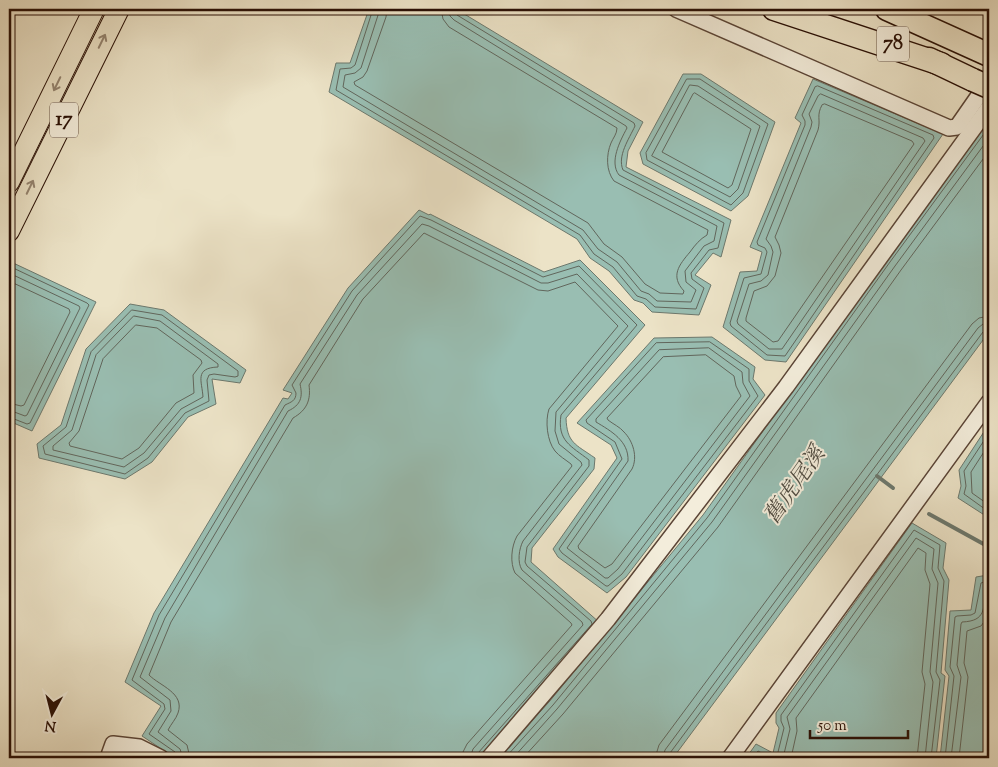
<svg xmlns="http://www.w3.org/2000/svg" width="998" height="767" viewBox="0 0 998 767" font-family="'Sorts Mill Goudy','Noto Serif TC',serif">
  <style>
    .water { fill: #99beb2; stroke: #6c786d }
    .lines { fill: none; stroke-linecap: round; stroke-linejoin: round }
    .shore { stroke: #61665c; stroke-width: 1 }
    .stream { stroke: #6c786d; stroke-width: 4 }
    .minor-casing { stroke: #5a4436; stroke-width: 18 }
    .major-casing { stroke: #290f05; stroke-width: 22 }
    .highway-casing { stroke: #290f05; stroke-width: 25 }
    .minor { stroke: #f3eddb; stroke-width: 15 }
    .major { stroke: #ece3c7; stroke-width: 20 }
    .highway { stroke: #ece3c7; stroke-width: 22 }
    .highway-bridge-casing { stroke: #290f05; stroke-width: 25; stroke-linecap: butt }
    .highway-bridge { stroke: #ece3c7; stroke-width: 22 }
    .oneway { stroke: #948470 }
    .labels { text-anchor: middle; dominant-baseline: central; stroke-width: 4; stroke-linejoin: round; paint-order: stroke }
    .shield { fill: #f3eddb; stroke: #665245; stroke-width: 1 }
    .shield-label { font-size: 20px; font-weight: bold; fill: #290f05 }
    .water-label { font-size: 22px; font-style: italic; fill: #504c42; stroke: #f3eddb }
  </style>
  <rect width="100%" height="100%" fill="#ece3c7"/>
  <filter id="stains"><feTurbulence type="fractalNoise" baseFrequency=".004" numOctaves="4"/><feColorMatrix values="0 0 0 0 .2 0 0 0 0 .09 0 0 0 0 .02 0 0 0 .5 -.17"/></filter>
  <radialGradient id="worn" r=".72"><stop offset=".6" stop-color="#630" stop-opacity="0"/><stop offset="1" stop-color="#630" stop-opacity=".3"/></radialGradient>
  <g class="water">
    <path d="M369 9H456L643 122 628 151 626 167 731 220 721 257 713 253 695 275 711 285 699 315 652 312 643 303 634 300 609 271 590 258 577 239 329 92 336 63H350Z"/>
    <path d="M683 74H701L775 122 748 196 731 211 643 164 640 153Z"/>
    <path d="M813 79 943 134 786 362 765 360 723 327 740 272 757 271 762 252 750 247 801 123 795 118Z"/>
    <path d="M989 119V332L673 758H498L549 702 703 515 886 259Z"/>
    <path d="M419 210 429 215 430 214 544 272 580 260 645 325 566 418C567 443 575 444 595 458L594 469 532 548 531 562 600 623 480 758H175L142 736 161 706 125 682 154 613 283 398 288 399 292 393 283 390 348 288Z"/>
    <path d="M9 261 96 302 32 431 9 421Z"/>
    <path d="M130 304 164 310 246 370 240 383 212 379 216 404 188 417 152 462 125 479 39 458 37 444 61 425 86 349Z"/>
    <path d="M712 337 755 367 753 379 765 395 626 577 607 593 558 557 553 549 617 458 611 445 577 423 654 338Z"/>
    <path d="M989 424V518L958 498 961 486 959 470Z"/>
    <path d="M912 523 946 543 943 568 949 580 941 673 945 676 936 758H746L756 744 773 753 779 728 776 723V713Z"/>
    <path d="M988 575 989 758H940L949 676 945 670 950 611 971 610 976 577Z"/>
  </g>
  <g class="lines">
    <g class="shore">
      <path d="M373 9 355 65 351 68 340 69 336 90 580 235 594 254 613 267 637 296 646 299 655 307 696 309 704 288 692 279 691 273 709 250 718 248 724 223 623 170C617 156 629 139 635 126L634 123 457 15 455 9"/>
      <path d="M380 9 361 68 355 73 345 75 343 87 583 230 598 249 617 262 641 291 649 294 657 301 691 302 696 290 686 282 685 271 704 246 714 241 717 226 619 175C609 162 620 141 627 128L626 126 454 20 450 16 448 9"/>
      <path d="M387 9 386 17 367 71 363 77 354 82 355 85 588 223 604 244 622 257 645 284 660 293 683 294 684 291C670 276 679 265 690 252 695 245 700 239 707 235L708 230 614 181C606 171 606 155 611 143 613 138 617 134 617 128L449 27 443 19 441 9"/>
      <path d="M687 79H700L768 124 743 193 731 205 647 160 646 153Z"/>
      <path d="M690 85 698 86 760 126 738 189 730 197 652 156Z"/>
      <path d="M818 86 933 135 934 138 785 356 767 355 731 326 730 323 744 278 761 274 767 252 765 248 758 245 757 242 805 125V121L802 115 815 87Z"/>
      <path d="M695 93 751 129 732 185 728 188 662 152 693 94Z"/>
      <path d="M821 94 923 138 925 141 782 349H769L738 324 737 321 749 284 761 281 768 275 773 252 771 246 766 239 811 127 812 122 809 114 818 96Z"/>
      <path d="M825 104 912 141 914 144 778 341 773 342 746 321V318L754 291 767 286 775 276 781 253 779 245 775 237 818 130C821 119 816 116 822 105Z"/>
      <path d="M9 266 87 303 89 305 30 423 27 424 9 417"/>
      <path d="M9 273 79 306 80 308 27 415 25 416 9 410"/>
      <path d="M9 281 69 309 70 312 24 405 21 406 9 403"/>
      <path d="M132 310 162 315 238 371V376L235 377 214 374 209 375 207 380 209 401 185 413 148 458 125 474 45 454 43 446 66 427 91 352Z"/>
      <path d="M134 316 160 321 218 364V367C194 368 202 381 203 397L181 409 144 453 124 467 53 450V446L72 430 96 355Z"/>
      <path d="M136 325 157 328 201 360 202 363 193 375 194 393 176 403 139 448 122 459 70 446 69 443 79 431 103 359Z"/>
      <path d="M710 342 749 369V381L758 396 622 574 608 586H606L562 553 559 549 622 459 615 442 587 423 586 420 656 343Z"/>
      <path d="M709 348 742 372 743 383 750 396 618 569 608 578H605L567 548 628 461C629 441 611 431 596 422V419L659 350Z"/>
      <path d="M706 355 734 376 736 386 741 396 612 564 605 568 579 549 578 546 632 469C638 457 633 441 624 432 620 427 613 424 608 420L607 418 663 357Z"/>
      <path d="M989 433 964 471 966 486 964 494 989 512"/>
      <path d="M989 444 971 472 972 493 989 505"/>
      <path d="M177 758 175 752 149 734 165 709 164 704 132 680 159 615 285 405C291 402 296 401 296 393L292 385 352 291 420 216 431 220 543 277 579 266 637 325 561 415C557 441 571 446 589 460V466L527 547 525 562 527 566 591 621 592 624 478 753 476 758"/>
      <path d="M183 758 180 749 158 732 171 711 170 700 140 677 165 618 288 411C301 405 303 397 300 384L357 295 422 224 429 226 541 283H548L577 274 628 326 556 412 555 431 559 444 581 462 582 465 523 541C519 549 517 562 522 570L582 622 583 625 473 749 470 758"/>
      <path d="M190 758 187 745 168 730C171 724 176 719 178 713 185 693 160 686 149 675L171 622 293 418C307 410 311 400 309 385L363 299 424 233 538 290 548 291 575 282 618 326 549 409C545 421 547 441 555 451 559 456 566 460 571 464L572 466 517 536C511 547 510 563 515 573L571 623 572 625 467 744 463 752 462 758"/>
      <path d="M505 758 553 705 707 518 890 262 989 127"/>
      <path d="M513 758 557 709 712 522 895 266 989 138"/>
      <path d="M523 758 563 714 718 527 901 270 989 151"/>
      <path d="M655 758 659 745 972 324 979 318 989 316"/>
      <path d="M663 758 665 750 978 328 983 324 989 323"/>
      <path d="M669 758 670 753 983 332 989 330"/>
      <path d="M752 758 758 751 771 758 777 756 784 728 781 721V715L914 530 940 545 938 568 944 581 936 672 940 680 931 758"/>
      <path d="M783 758 790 729 787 717 916 538 934 549 932 569 938 583 930 672 933 682 925 758"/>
      <path d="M791 758 797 731 796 718 918 548 926 553 925 570 930 584 922 672 925 684 917 758"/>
      <path d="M945 758 954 676 950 667 955 617 957 616 971 615 975 613 981 583 989 580"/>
      <path d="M951 758 961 677 957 665 961 624 962 622C987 621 983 608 986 588L989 586"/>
      <path d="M959 758 968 677 964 663 967 631 981 626 989 615"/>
    </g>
    <g class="stream">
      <path d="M877 476 893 488"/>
      <path d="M929 514 989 547"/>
    </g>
    <defs>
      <g id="minor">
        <path d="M676 9 949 128 957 127 989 81"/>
        <path d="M108 758 113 744 139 747 161 758"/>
        <path d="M489 758 608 619 786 387 989 107"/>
        <path d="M730 758 989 402"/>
      </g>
      <g id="major">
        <path d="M9 182 94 9"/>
        <path d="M9 231 119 9"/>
      </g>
      <g id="highway">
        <path d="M774 9 941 64"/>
        <path d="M887 9 989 55"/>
        <path d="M929 59 973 80"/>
      </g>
    </defs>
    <use href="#minor" class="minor-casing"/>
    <use href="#major" class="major-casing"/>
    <use href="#highway" class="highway-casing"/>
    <use href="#minor" class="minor"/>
    <use href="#major" class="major"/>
    <use href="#highway" class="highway"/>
    <defs>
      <path id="highway-bridge" d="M973 80 989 87"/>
    </defs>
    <use href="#highway-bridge" class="highway-bridge-casing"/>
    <use href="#highway-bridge" class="highway-bridge"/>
  </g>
  <defs><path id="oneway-shaft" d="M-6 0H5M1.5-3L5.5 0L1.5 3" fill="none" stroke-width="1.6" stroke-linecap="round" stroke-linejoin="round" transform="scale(1.25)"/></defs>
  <g class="oneway">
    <use href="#oneway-shaft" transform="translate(102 41) rotate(-64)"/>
    <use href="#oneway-shaft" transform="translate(57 84) rotate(116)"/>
    <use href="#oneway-shaft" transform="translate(30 187) rotate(-64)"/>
  </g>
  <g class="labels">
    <g class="shield">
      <rect x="877" y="26.5" width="32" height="35" rx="4"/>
      <rect x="50" y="102.5" width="28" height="35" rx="4"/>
    </g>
    <g class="shield-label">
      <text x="893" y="44">78</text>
      <text x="64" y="120">17</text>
    </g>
    <g class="water-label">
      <text transform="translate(796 486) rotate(-55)">舊虎尾溪</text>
    </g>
  </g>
  <rect width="998" height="767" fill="none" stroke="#ece3c7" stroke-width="30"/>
  <rect x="10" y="10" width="978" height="747" fill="none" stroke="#290f05" stroke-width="2.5"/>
  <rect x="15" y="15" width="968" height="737" fill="none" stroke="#290f05"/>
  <g transform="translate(52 714) rotate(187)" stroke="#f3eddb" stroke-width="4" paint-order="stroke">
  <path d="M0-4L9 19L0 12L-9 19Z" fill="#290f05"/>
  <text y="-8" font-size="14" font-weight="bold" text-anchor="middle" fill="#290f05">N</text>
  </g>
  <path d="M810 730v8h98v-8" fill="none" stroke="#290f05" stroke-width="2.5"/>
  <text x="818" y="730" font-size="15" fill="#290f05" stroke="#f3eddb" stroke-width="4" paint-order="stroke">50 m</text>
  <rect width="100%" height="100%" filter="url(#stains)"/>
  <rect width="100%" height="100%" fill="url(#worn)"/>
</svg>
